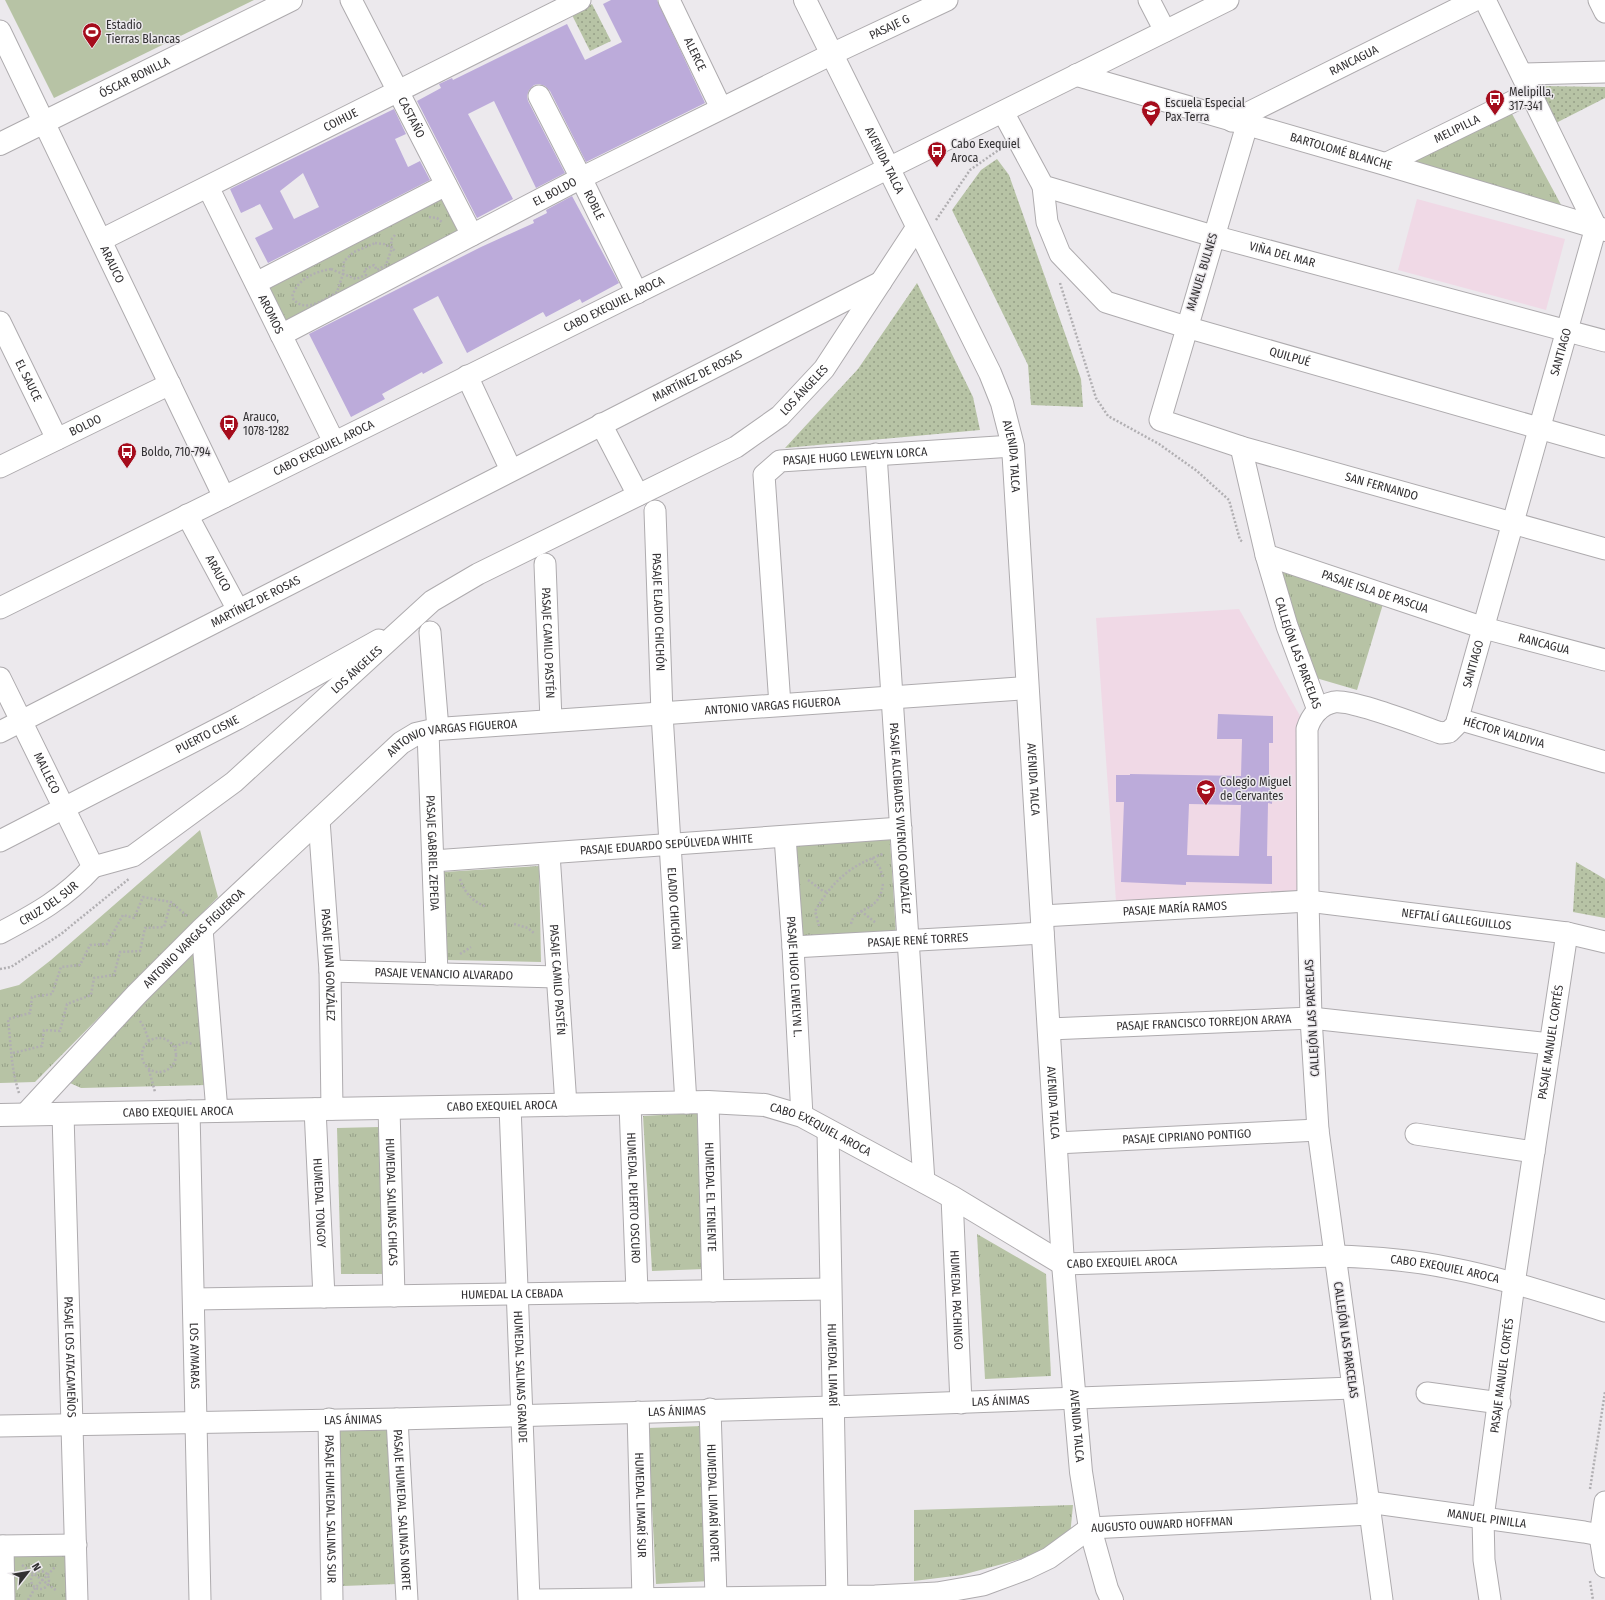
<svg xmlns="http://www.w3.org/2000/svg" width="1605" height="1600" viewBox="0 0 1605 1600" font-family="'Fira Sans Condensed',sans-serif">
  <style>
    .education { fill: #f0d9e6 }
    .grass { fill: url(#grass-dots) }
    .park { fill: url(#park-tufts) }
    .pitch { fill: #b7c3a5 }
    .building { fill: #bcabda; fill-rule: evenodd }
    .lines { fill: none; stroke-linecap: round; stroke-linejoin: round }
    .street-casing { stroke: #aeabae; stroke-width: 23 }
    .secondary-casing { stroke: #aeabae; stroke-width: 24 }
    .path { stroke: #b1afb2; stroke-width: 2.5; stroke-dasharray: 2 2; stroke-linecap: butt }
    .street { stroke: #fff; stroke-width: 21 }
    .secondary { stroke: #fff; stroke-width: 22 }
    .labels { text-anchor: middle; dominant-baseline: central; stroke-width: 3; stroke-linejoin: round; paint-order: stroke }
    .poi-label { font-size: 12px; fill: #333133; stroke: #ece9ed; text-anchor: start }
    .street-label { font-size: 12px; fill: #333133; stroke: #ece9ed }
  </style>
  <defs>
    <pattern id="grass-dots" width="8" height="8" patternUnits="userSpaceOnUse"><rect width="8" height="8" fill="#b7c3a5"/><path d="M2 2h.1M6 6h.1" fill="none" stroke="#959f87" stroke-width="1.8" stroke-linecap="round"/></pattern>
    <pattern id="park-tufts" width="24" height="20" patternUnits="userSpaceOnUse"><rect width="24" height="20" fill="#b7c3a5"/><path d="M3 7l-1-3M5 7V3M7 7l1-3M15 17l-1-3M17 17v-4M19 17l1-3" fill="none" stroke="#959f87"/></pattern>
  </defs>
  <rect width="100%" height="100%" fill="#ece9ed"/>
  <g class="education">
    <path d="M1417 199 1565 239 1546 310 1398 270Z"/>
    <path d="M1239 609 1303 721 1301 892 1116 901 1096 618Z"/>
  </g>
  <g class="grass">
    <path d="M592 4 611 41 590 51 572 15Z"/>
    <path d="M1542 86 1605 87V98L1552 125 1537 92Z"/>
    <path d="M997 159 1009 175 1081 379 1083 407 1031 405 1028 365 952 210 981 170Z"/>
    <path d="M917 283 973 397 980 430 785 448 858 369Z"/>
    <path d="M1576 862 1605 879V918L1573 912Z"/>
  </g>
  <g class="park">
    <path d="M1511 112 1566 214 1410 163Z"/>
    <path d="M445 193 466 236 286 326 264 285Z"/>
    <path d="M1278 568 1383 604 1357 690 1316 678Z"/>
    <path d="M200 830 218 897 35 1082 0 1083V990L19 985 51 960Z"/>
    <path d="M890 839 896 934 800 939 794 844Z"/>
    <path d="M539 866 541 962 446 960 444 872Z"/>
    <path d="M198 946 207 1085 81 1088 70 1083 69 1073Z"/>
    <path d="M697 1113 705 1269 652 1271 643 1116Z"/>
    <path d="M380 1127 383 1274H341L337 1128Z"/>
    <path d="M977 1234 1046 1274 1051 1376 985 1379Z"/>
    <path d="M702 1426 710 1581 656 1584 648 1428Z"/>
    <path d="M389 1428 397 1584 343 1586 335 1431Z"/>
    <path d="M1073 1505 1070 1536 1024 1558 962 1575 914 1581V1510Z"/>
    <path d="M66 1546 69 1600H15L12 1548Z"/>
  </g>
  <path class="pitch" d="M5 0H254L54 98Z"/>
  <g class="building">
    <path d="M611 0H657L705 103 586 162 550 91 545 86 539 84 534 85 529 90 527 96 528 101 565 173 536 188 494 101 468 114 513 199 477 218 417 101 441 88 439 84 452 78 453 80 567 24 585 60 622 42 603 4Z"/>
    <path d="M394 109 406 134 395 139 408 167 420 161 430 180 268 263 255 238 273 229 260 204 241 213 230 189ZM303 173 319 207 294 219 280 191Z"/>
    <path d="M572 196 619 283 582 303 580 299 546 317 543 312 467 353 438 296 413 309 443 363 423 374 422 372 382 394 385 399 351 417 309 334 481 247 534 223 533 220 547 213 546 210Z"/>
    <path d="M1218 714 1273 716V743H1269V781H1273L1272 804 1268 803 1267 856H1272V884L1186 882V885L1121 882 1124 802H1116V775H1130V774L1241 776 1242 739H1217ZM1189 804 1241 805 1239 856 1187 855Z"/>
  </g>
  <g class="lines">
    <defs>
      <g id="street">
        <path id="s1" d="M351 0 472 235"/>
        <path id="s2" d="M669 0 721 108"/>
        <path d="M1149 0 1165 31"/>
        <path d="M1599 0 1605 12"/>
        <path id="s3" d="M0 31 224 497"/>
        <path d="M1522 74 1605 72"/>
        <path id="s4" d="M539 96 581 178 637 293"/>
        <path id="s5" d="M1003 112 1043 186 1213 236 1605 341"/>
        <path id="s6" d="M1232 121 1475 0"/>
        <path id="s7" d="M1247 125 1160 420 1241 447 1605 549"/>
        <path id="s8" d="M1385 164 1530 93"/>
        <path id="s9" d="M1043 186 1047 222 1060 254 1106 302 1186 327 1605 447"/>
        <path id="s10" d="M208 187 334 442"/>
        <path id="s11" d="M101 240 580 0"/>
        <path d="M256 283 446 185"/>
        <path id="s12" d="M0 322 57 439"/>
        <path id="s13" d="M281 335 581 178 832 54 947 0"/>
        <path d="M467 376 511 470"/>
        <path d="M601 424 638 495"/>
        <path id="s14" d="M1241 447 1266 555 1287 626 1318 710"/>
        <path id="s15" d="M876 454 924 1182"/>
        <path id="s16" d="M0 467 170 384"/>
        <path id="s17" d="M655 511 662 714 686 1103"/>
        <path id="s18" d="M187 515 238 610"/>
        <path id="s19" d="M1266 555 1484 628 1605 660"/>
        <path id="s20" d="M545 564 551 721"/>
        <path id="s21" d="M0 608 1228 0"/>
        <path d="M430 632 438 729"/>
        <path id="s22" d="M0 678 93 867"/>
        <path id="s23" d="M780 705 764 475 780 461 1013 446"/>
        <path id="s24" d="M1458 719 1605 762"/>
        <path id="s25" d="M0 732 881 282"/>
        <path id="s26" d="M428 732 437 974"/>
        <path id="s27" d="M319 820 330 971 332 1109"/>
        <path id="s28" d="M785 837 793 947 802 1116"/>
        <path id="s29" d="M0 841 237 719 379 640"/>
        <path id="s30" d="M549 854 566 1105"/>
        <path id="s31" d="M433 861 901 828"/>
        <path id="s32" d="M93 867 133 856 234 782 432 601 478 574 736 447 780 416 824 369 917 227"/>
        <path id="s33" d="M1042 916 1308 901 1567 933 1605 942"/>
        <path d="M202 929 217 1111"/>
        <path id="s34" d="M0 933C36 914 65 898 93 867"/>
        <path id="s35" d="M793 947 1043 933"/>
        <path id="s36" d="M330 971 558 977"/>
        <path id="s37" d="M1049 1029 1311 1018 1550 1044"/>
        <path id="s38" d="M708 1102 713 1291"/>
        <path id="s39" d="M630 1104 637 1292"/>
        <path id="s40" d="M510 1106 529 1600"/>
        <path id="s41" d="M389 1108 394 1296"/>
        <path id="s42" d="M315 1109 324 1297"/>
        <path id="s43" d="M189 1111 200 1600"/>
        <path id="s44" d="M63 1114 77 1600"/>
        <path id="s45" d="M828 1130 837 1600"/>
        <path d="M1416 1134 1534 1152"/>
        <path id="s46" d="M1056 1143 1318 1130"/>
        <path id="s47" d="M952 1197 961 1403"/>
        <path id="s48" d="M1063 1264 1335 1256C1374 1257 1412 1260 1450 1268 1502 1278 1554 1295 1605 1311"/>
        <path id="s49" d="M194 1299 830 1289"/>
        <path d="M1427 1393 1500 1403"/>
        <path id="s50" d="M710 1409 716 1597"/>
        <path id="s51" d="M638 1412 643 1599"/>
        <path id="s52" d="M329 1419 332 1600"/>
        <path id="s53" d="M397 1419 407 1600"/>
        <path id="s54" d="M0 1426 397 1419 833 1407 1353 1388"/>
        <path id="s55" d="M1368 1502 1584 1532 1605 1536"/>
        <path d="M1605 1502 1600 1536 1605 1567"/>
        <path d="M0 1546 76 1545"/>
        <path d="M3 1546 4 1600"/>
        <path id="s56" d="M538 1600 875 1596 937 1593 983 1585 1026 1569 1049 1558 1090 1528 1370 1514"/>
        <path id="s57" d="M1382 1600 1318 1130 1311 1018 1308 901 1307 729C1311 716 1320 705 1334 702 1352 699 1420 726 1441 733L1449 732 1456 725 1596 227 1485 0"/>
        <path id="s58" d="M1490 1600 1484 1560 1483 1518 1514 1284 1567 933"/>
      </g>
      <g id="secondary">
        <path id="s59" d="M805 0 990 373 1002 403 1013 446 1063 1264 1081 1472 1090 1528 1107 1589 1112 1600"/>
        <path id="s60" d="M1077 75 1385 164 1605 230"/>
        <path id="s61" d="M0 144 291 0"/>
        <path id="s62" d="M26 1114 137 994 202 929 401 743 416 734 438 729 1027 688"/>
        <path id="s63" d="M0 1115 708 1102 765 1105 802 1116 952 1197 1063 1264"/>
      </g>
    </defs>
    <use href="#street" class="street-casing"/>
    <use href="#secondary" class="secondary-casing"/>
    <g class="path">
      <path d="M429 217 437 218 442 222"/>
      <path d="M936 220 970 170 1000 149 1002 150"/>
      <path d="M395 235 391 240 392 248 396 252"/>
      <path d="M375 243 384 244 392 248 386 265 377 270 374 265 364 270 366 275 356 279 343 274 344 261 354 252Z"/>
      <path d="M331 269 343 274 337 292C324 300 303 315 292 297 297 279 314 272 331 269Z"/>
      <path d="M1060 283 1096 398 1108 416 1159 444 1197 471 1229 500 1240 540 1243 542"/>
      <path d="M872 858 880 868 883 878"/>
      <path d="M460 879C465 894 473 901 486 907"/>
      <path d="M808 880 823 891 828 892"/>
      <path d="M861 911 876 923"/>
      <path d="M514 924 528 928 535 934"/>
      <path d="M851 924C855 904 880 915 883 883"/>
      <path d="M819 926 815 911C833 881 849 866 883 854"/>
      <path d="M460 954 471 947"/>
      <path d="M0 969 11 967 61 934 130 878"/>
      <path d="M140 1021 144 1027 149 1041"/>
      <circle cx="159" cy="1055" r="17"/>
      <path d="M175 1047 185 1042 192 1044"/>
      <path d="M13 1053 42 1046 44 1030 60 1031 67 1004 91 995 94 978 114 975 120 952 140 951 145 928 164 927 171 902"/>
      <path d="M149 1070 155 1092"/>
      <path d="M19 1093C11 1069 11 1045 8 1019L30 1013 32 997 52 994 61 967 80 965 90 945 107 944 123 915 134 918 143 897 171 902 187 916"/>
      <path d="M1590 1489 1605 1392"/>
      <path d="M22 1565 57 1591"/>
      <circle cx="40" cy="1580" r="9"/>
      <path d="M1590 1581 1593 1600"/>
      <path d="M28 1600 35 1588 56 1566"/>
    </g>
    <use href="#street" class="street"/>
    <use href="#secondary" class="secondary"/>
  </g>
  <defs>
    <symbol id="stadium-pin" viewBox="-11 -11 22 30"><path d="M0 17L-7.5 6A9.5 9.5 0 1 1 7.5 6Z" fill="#a50c1c" stroke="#ece9ed"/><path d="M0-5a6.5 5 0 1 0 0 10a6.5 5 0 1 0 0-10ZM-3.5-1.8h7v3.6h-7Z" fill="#fff"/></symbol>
    <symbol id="bus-pin" viewBox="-11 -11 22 30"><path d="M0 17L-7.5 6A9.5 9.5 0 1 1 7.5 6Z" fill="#a50c1c" stroke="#ece9ed"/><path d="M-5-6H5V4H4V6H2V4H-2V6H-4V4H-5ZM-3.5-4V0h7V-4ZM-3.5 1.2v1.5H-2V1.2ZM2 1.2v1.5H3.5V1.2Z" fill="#fff"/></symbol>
    <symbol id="school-pin" viewBox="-11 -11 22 30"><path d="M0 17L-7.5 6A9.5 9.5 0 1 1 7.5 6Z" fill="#a50c1c" stroke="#ece9ed"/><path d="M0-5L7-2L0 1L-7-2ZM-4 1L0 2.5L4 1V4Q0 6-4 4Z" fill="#fff"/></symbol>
  </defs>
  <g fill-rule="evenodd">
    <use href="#stadium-pin" x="81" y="21" width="22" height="30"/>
    <use href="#bus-pin" x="1484" y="88" width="22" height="30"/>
    <use href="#school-pin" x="1140" y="99" width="22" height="30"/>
    <use href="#bus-pin" x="926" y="140" width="22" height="30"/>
    <use href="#bus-pin" x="218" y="413" width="22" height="30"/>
    <use href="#bus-pin" x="116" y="441" width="22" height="30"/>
    <use href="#school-pin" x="1195" y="778" width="22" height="30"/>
  </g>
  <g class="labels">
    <g class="poi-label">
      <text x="106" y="25">Estadio<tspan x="106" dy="14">Tierras Blancas</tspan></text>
      <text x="1509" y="92">Melipilla,<tspan x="1509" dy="14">317-341</tspan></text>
      <text x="1165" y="103">Escuela Especial<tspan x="1165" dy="14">Pax Terra</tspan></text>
      <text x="951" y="144">Cabo Exequiel<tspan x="951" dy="14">Aroca</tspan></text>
      <text x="243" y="417">Arauco,<tspan x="243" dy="14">1078-1282</tspan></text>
      <text x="141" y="452">Boldo, 710-794</text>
      <text x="1220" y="782">Colegio Miguel<tspan x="1220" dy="14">de Cervantes</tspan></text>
    </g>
    <g class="street-label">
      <text stroke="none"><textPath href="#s13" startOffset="682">PASAJE G</textPath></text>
      <text stroke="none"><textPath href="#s2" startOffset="60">ALERCE</textPath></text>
      <text stroke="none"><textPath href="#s6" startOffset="136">RANCAGUA</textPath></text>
      <text stroke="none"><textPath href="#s61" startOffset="150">ÓSCAR BONILLA</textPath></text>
      <text stroke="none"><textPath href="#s1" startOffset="132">CASTAÑO</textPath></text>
      <text stroke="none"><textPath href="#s11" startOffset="268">COIHUE</textPath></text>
      <text stroke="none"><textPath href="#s8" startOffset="80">MELIPILLA</textPath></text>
      <text stroke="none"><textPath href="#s60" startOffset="275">BARTOLOMÉ BLANCHE</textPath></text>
      <text stroke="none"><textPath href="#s59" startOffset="179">AVENIDA TALCA</textPath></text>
      <text stroke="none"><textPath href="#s13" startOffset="309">EL BOLDO</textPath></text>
      <text stroke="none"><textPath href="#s4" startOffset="122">ROBLE</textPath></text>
      <text stroke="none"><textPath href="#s5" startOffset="333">VIÑA DEL MAR</textPath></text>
      <text stroke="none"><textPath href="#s3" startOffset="259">ARAUCO</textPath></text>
      <text transform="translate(1202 272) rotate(-73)">MANUEL BULNES</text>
      <text stroke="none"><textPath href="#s21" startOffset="685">CABO EXEQUIEL AROCA</textPath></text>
      <text stroke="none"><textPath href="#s10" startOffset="142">AROMOS</textPath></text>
      <text stroke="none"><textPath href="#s57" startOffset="1433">SANTIAGO</textPath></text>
      <text stroke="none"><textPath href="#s9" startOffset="329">QUILPUÉ</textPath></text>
      <text stroke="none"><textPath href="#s25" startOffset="783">MARTÍNEZ DE ROSAS</textPath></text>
      <text stroke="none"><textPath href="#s12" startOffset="65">EL SAUCE</textPath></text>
      <text stroke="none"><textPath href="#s32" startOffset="865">LOS ÁNGELES</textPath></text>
      <text stroke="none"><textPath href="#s16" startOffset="95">BOLDO</textPath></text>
      <text stroke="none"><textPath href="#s21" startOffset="361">CABO EXEQUIEL AROCA</textPath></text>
      <text stroke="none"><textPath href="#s59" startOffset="503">AVENIDA TALCA</textPath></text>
      <text stroke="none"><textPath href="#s23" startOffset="327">PASAJE HUGO LEWELYN LORCA</textPath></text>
      <text stroke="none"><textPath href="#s7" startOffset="539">SAN FERNANDO</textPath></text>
      <text stroke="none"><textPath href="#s18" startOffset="66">ARAUCO</textPath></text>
      <text stroke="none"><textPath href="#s19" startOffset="115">PASAJE ISLA DE PASCUA</textPath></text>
      <text stroke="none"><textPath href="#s25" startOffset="287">MARTÍNEZ DE ROSAS</textPath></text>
      <text stroke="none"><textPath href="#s17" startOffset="101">PASAJE ELADIO CHICHÓN</textPath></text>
      <text stroke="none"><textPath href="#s20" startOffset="79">PASAJE CAMILO PASTÉN</textPath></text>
      <text stroke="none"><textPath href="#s19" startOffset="292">RANCAGUA</textPath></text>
      <text stroke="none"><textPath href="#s14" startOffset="214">CALLEJÓN LAS PARCELAS</textPath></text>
      <text stroke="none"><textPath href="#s57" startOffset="1109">SANTIAGO</textPath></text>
      <text stroke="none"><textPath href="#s32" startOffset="333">LOS ÁNGELES</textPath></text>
      <text stroke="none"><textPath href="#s62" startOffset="903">ANTONIO VARGAS FIGUEROA</textPath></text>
      <text stroke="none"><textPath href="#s24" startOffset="48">HÉCTOR VALDIVIA</textPath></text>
      <text stroke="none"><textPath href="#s29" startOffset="233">PUERTO CISNE</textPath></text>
      <text stroke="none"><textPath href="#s62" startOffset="579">ANTONIO VARGAS FIGUEROA</textPath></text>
      <text stroke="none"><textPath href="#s22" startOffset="106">MALLECO</textPath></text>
      <text stroke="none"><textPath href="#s59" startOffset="827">AVENIDA TALCA</textPath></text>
      <text stroke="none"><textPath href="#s15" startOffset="365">PASAJE ALCIBIADES VIVENCIO GONZÁLEZ</textPath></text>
      <text stroke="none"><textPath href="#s31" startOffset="234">PASAJE EDUARDO SEPÚLVEDA WHITE</textPath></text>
      <text stroke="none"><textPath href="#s26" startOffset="121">PASAJE GABRIEL ZEPEDA</textPath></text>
      <text stroke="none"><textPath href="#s34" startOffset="57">CRUZ DEL SUR</textPath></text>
      <text stroke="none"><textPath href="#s17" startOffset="398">ELADIO CHICHÓN</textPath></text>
      <text stroke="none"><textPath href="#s33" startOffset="133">PASAJE MARÍA RAMOS</textPath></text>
      <text stroke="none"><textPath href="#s33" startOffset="416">NEFTALÍ GALLEGUILLOS</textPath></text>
      <text stroke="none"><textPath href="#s62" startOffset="243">ANTONIO VARGAS FIGUEROA</textPath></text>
      <text stroke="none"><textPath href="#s35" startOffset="125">PASAJE RENÉ TORRES</textPath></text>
      <text stroke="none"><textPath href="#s27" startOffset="145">PASAJE JUAN GONZÁLEZ</textPath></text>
      <text stroke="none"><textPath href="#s36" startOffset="114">PASAJE VENANCIO ALVARADO</textPath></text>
      <text stroke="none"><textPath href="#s28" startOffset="140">PASAJE HUGO LEWELYN L.</textPath></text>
      <text stroke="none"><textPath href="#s30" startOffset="126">PASAJE CAMILO PASTÉN</textPath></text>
      <text transform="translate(1312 1018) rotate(-93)">CALLEJÓN LAS PARCELAS</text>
      <text stroke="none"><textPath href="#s37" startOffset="155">PASAJE FRANCISCO TORREJON ARAYA</textPath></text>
      <text stroke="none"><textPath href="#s58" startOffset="563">PASAJE MANUEL CORTÉS</textPath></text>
      <text stroke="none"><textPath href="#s59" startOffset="1151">AVENIDA TALCA</textPath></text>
      <text stroke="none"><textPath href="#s63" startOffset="502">CABO EXEQUIEL AROCA</textPath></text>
      <text stroke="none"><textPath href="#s63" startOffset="178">CABO EXEQUIEL AROCA</textPath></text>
      <text stroke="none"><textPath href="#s63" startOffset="826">CABO EXEQUIEL AROCA</textPath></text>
      <text stroke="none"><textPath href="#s46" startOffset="131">PASAJE CIPRIANO PONTIGO</textPath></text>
      <text stroke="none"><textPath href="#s38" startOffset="95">HUMEDAL EL TENIENTE</textPath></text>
      <text stroke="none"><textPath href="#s39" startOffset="94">HUMEDAL PUERTO OSCURO</textPath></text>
      <text stroke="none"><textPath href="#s41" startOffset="94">HUMEDAL SALINAS CHICAS</textPath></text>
      <text stroke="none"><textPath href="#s42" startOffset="94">HUMEDAL TONGOY</textPath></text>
      <text stroke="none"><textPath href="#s48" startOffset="59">CABO EXEQUIEL AROCA</textPath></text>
      <text stroke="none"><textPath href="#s48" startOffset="383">CABO EXEQUIEL AROCA</textPath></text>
      <text stroke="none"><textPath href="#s49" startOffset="318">HUMEDAL LA CEBADA</textPath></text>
      <text stroke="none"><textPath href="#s47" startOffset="103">HUMEDAL PACHINGO</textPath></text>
      <text transform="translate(1346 1340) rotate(82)">CALLEJÓN LAS PARCELAS</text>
      <text stroke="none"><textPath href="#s43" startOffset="245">LOS AYMARAS</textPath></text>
      <text stroke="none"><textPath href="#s44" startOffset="243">PASAJE LOS ATACAMEÑOS</textPath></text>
      <text stroke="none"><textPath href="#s45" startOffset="235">HUMEDAL LIMARÍ</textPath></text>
      <text stroke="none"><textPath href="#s58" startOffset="226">PASAJE MANUEL CORTÉS</textPath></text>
      <text stroke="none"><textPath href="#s40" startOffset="271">HUMEDAL SALINAS GRANDE</textPath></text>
      <text stroke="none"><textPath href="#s54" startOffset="1001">LAS ÁNIMAS</textPath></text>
      <text stroke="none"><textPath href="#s54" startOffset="677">LAS ÁNIMAS</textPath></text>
      <text stroke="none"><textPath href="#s54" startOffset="353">LAS ÁNIMAS</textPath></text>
      <text stroke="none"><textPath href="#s59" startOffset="1475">AVENIDA TALCA</textPath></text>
      <text stroke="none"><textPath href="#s50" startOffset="94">HUMEDAL LIMARÍ NORTE</textPath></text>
      <text stroke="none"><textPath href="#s51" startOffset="93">HUMEDAL LIMARÍ SUR</textPath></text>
      <text stroke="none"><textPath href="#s52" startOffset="90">PASAJE HUMEDAL SALINAS SUR</textPath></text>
      <text stroke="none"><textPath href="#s53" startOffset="91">PASAJE HUMEDAL SALINAS NORTE</textPath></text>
      <text stroke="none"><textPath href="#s55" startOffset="120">MANUEL PINILLA</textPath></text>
      <text stroke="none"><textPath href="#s56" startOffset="640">AUGUSTO OUWARD HOFFMAN</textPath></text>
    </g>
  </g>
  <g transform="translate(28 1572) rotate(59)" stroke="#ece9ed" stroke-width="3" paint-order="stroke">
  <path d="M0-3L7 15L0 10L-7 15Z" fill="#333133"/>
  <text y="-6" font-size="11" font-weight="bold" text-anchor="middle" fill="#333133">N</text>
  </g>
</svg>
